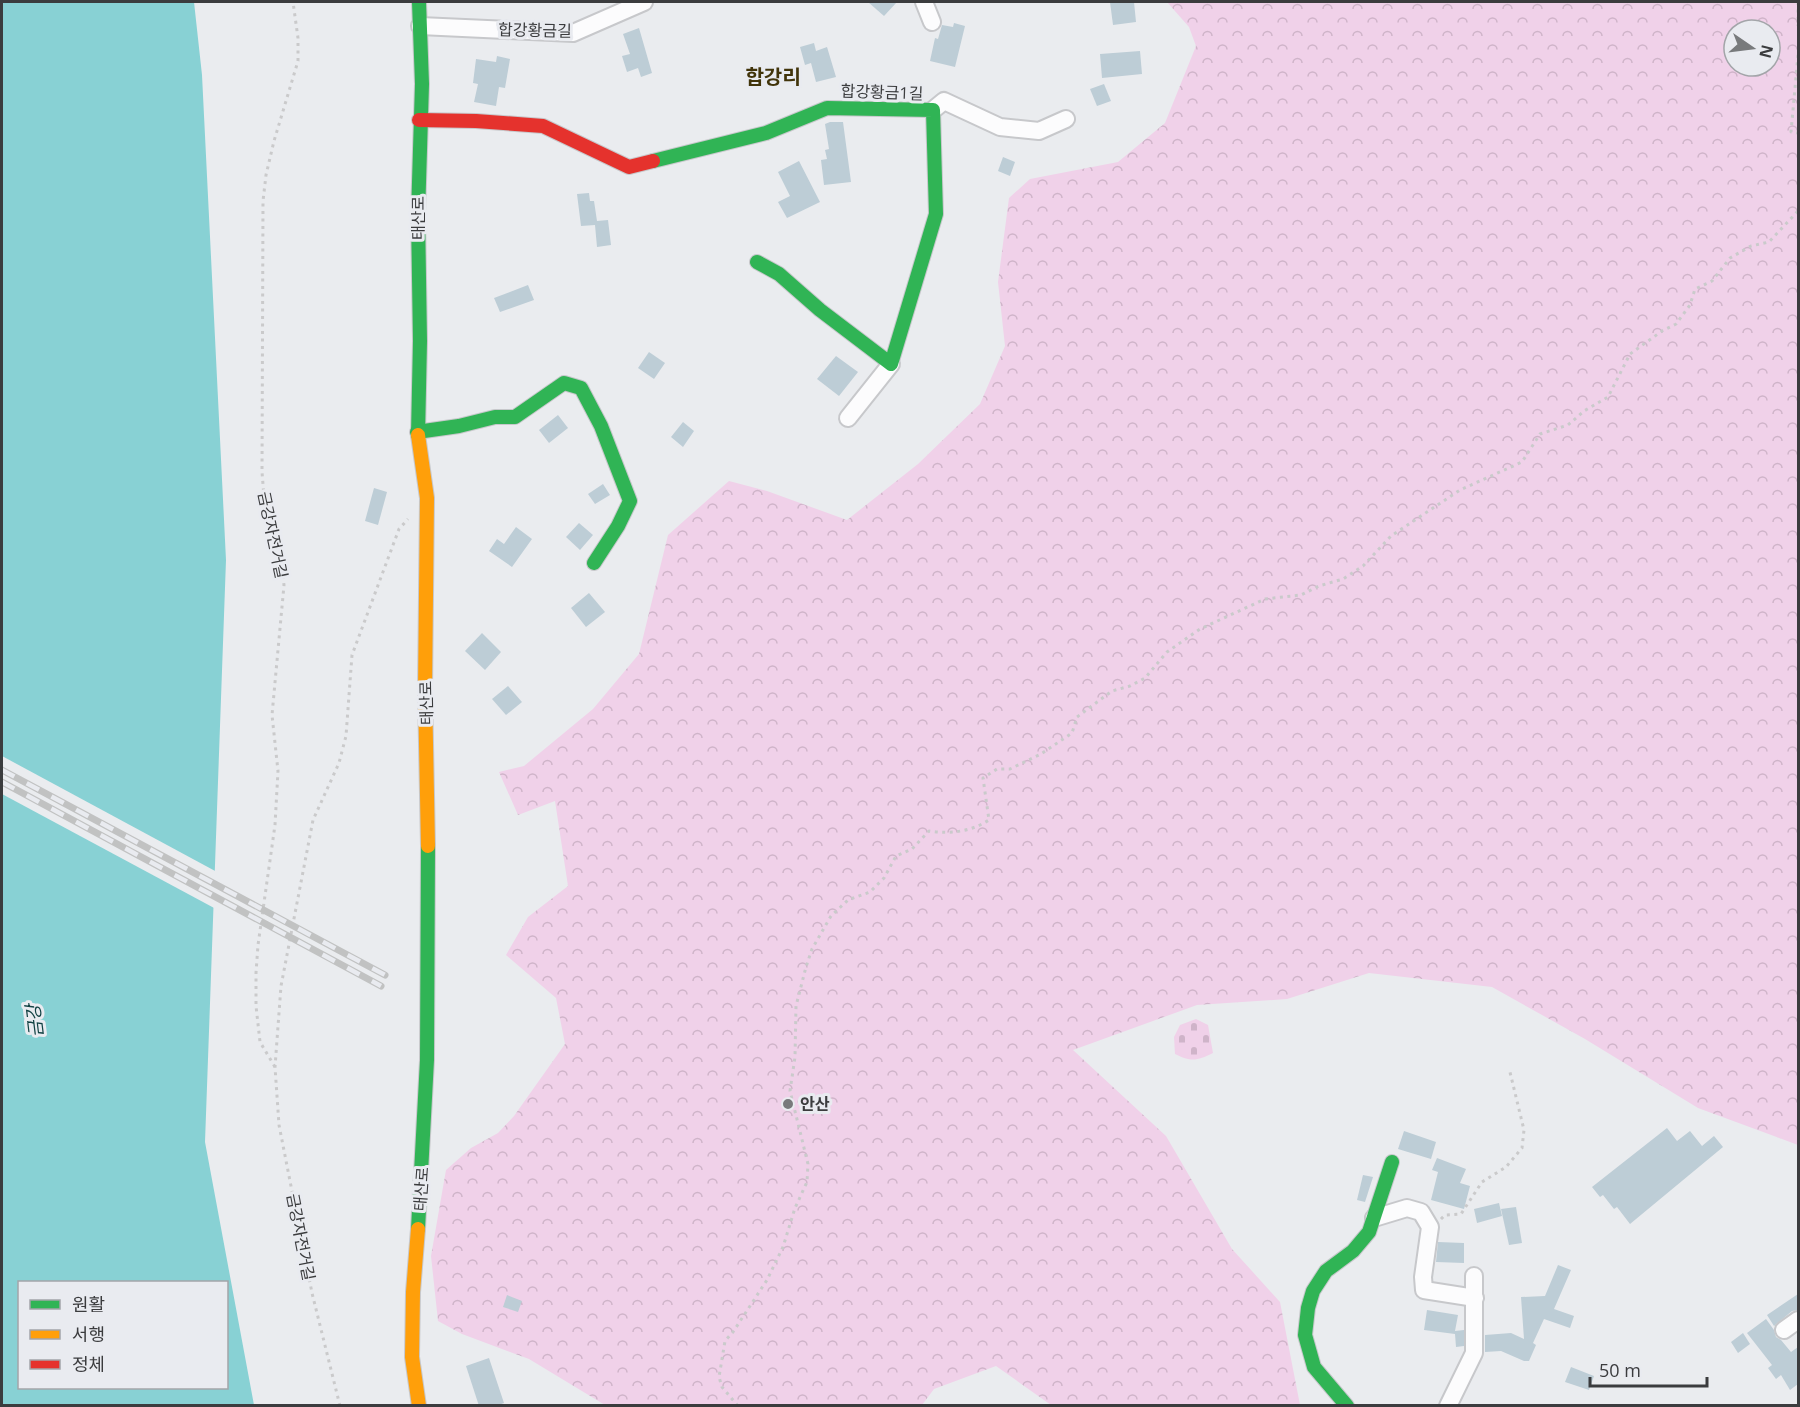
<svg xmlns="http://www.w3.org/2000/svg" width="1800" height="1407" viewBox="0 0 1800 1407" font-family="'Open Sans','Noto Sans KR',sans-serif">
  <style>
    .forest { fill: url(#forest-crowns); fill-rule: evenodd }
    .cemetery { fill: url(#cemetery-stones) }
    .water { fill: #88d1d4; fill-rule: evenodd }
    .pier { fill: #eaecef }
    .building { fill: #bdcdd6 }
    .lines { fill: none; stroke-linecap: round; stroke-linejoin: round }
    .street-casing { stroke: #c7c8cb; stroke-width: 20 }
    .fast-casing { stroke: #c7c8cb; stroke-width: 16 }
    .slow-casing { stroke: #c7c8cb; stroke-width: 16 }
    .jam-casing { stroke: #c7c8cb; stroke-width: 16 }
    .path { stroke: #cacacb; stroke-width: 3; stroke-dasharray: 3 4.5; stroke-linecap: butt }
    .street { stroke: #fcfcfd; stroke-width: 16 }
    .fast { stroke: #30b455; stroke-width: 14 }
    .slow { stroke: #ff9f0a; stroke-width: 14 }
    .jam { stroke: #e5322d; stroke-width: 14 }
    .rail-casing { stroke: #c1c2c2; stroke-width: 7 }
    .rail { stroke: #e9ebf0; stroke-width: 4.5; stroke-dasharray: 14; stroke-linecap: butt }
    .poi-dot { fill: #787a7c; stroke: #e9ebf0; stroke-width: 2 }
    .labels { text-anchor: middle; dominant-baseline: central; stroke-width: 6; stroke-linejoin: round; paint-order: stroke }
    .street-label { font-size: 16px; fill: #3b3c3e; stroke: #e9ebf0 }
    .poi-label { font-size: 16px; font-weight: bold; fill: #3b3c3e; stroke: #e9ebf0; text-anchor: start }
    .water-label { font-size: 18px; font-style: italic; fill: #124243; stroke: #e9ebf0 }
    .quarter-label { font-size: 20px; font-weight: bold; fill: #41340a; stroke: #e9ebf0 }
  </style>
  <defs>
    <pattern id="forest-crowns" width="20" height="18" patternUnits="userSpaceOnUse" patternTransform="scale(1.5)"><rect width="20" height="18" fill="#f0d1e9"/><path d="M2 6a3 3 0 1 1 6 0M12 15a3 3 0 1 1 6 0" fill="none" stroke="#cfb4c9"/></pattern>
    <pattern id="cemetery-stones" width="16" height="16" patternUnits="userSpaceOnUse" patternTransform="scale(1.5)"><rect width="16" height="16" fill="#f0d1e9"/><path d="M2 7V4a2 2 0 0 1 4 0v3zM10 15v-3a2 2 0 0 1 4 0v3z" fill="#cfb4c9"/></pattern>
  </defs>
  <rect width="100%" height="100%" fill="#eaecef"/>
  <path class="forest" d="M1167 2H1798V1145L1698 1108 1585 1039 1492 987 1369 973 1287 999 1197 1005 1073 1050 1166 1136 1232 1249 1280 1302 1300 1405H1051L996 1366 934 1389 922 1405H605L529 1359 462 1334 438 1321 431 1256 446 1170 471 1148 498 1133 514 1116 565 1044 556 998 506 955 528 917 568 886 555 801 518 815 499 772 524 766 593 709 639 654 668 535 729 481 767 491 847 520 918 464 980 404 1005 346 998 282 1009 198 1030 179 1118 162 1165 123 1196 46 1189 27ZM1734 30H1770V66H1734Z"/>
  <path class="cemetery" d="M1196 1019 1208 1025 1213 1053C1197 1061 1191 1062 1175 1054L1174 1037 1180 1025Z"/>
  <path class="water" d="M2 2H194L202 75 226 560 205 1142 254 1405 2 1406ZM20 1282H226V1388H20Z"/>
  <path class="pier" d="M2 756 217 872 216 909 2 794Z"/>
  <g class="building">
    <path d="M868 2H897L884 16Z"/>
    <path d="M1110 2H1134L1136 22 1113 25Z"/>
    <path d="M954 23 965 26 955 67 930 61 935 38 938 39 942 25 953 27Z"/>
    <path d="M639 28 652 73 641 77 638 68 627 72 622 56 630 54 623 34Z"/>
    <path d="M814 43 816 51 827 47 836 77 816 82 811 63 805 65 800 47Z"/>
    <path d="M1140 51 1142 74 1102 78 1100 54Z"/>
    <path d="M497 56 510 59 505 88 499 87 496 106 474 102 478 84 473 83 476 59 496 62Z"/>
    <path d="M1104 84 1111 101 1097 106 1090 89Z"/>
    <path d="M830 122H843L851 182 824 185 821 160 827 159 825 150 829 149 825 124Z"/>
    <path d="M1003 157 1015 162 1010 176 998 171Z"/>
    <path d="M799 161 820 202 787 218 778 202 790 196 778 172Z"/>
    <path d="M589 193 590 201H594L597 221 608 220 611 245 597 247 595 225 581 226 577 194Z"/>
    <path d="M528 285 534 300 500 312 494 298Z"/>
    <path d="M649 352 665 363 654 379 638 368Z"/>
    <path d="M836 356 858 372 839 396 817 379Z"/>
    <path d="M558 415 568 428 549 443 539 430Z"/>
    <path d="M683 422 694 431 683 447 671 437Z"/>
    <path d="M603 484 610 495 595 504 588 494Z"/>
    <path d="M374 488 387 492 378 525 365 521Z"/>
    <path d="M579 523 593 535 580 550 566 537Z"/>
    <path d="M516 527 532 539 512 567 489 551 497 539 504 544Z"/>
    <path d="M589 593 605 612 586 627 571 608Z"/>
    <path d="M482 633 501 652 485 670 465 651Z"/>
    <path d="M508 686 522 702 506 715 492 699Z"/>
    <path d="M1667 1128 1677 1141 1690 1131 1702 1146 1714 1136 1723 1147 1630 1224 1617 1207 1614 1209 1603 1195 1600 1197 1592 1187Z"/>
    <path d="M1404 1131 1436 1142 1431 1159 1398 1149Z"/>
    <path d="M1437 1158 1466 1169 1460 1183 1470 1186 1464 1209 1431 1200 1438 1172 1432 1170Z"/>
    <path d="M1363 1175 1373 1177 1365 1202 1357 1200Z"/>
    <path d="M1499 1203 1502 1216 1477 1223 1474 1209Z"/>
    <path d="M1516 1207 1522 1243 1509 1245 1501 1209Z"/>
    <path d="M1438 1242 1464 1243V1263L1436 1262Z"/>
    <path d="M1558 1265 1571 1270 1554 1309 1574 1316 1570 1328 1544 1319 1533 1343 1536 1345 1529 1361H1524L1501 1351 1485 1352V1335L1511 1333 1524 1339 1521 1297 1545 1296Z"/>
    <path d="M1798 1294V1310L1792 1311 1774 1326 1767 1315Z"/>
    <path d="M507 1295 522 1301 518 1312 503 1307Z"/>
    <path d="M1427 1310 1458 1315 1455 1331 1464 1330V1346L1456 1347 1455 1334 1424 1330Z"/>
    <path d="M1766 1319 1774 1330 1776 1337 1781 1340 1791 1352 1798 1347V1384L1790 1390 1781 1375 1776 1379 1768 1368 1772 1365 1747 1333Z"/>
    <path d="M1743 1333 1750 1344 1738 1353 1731 1342Z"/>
    <path d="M489 1358 504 1403 496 1406H479L466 1366Z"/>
    <path d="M1571 1367 1594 1376 1589 1390 1565 1382Z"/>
  </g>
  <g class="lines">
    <defs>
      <g id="street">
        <path d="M924 2 932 22"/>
        <path d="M420 26 573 33 644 2"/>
        <path d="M933 110 944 101 1000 127 1039 131 1066 119"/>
        <path d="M848 418 891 364"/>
        <path d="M1374 1218 1407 1208 1421 1212 1430 1227 1423 1277 1424 1290 1475 1298"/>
        <path d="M1784 1330 1798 1320"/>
        <path d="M1448 1406 1474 1353V1276"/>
      </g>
      <g id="fast">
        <path d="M653 161 766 133 827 108 933 110 936 214 891 364 820 310 779 274 757 262"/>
        <path d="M417 432 459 426 495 417H515L564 383 581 388 601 426 630 501 618 526 594 563"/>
        <path d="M418 435 420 341 418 215 422 84 419 2"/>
        <path d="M418 1229 427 1060 428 846"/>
        <path d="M1347 1406 1314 1367 1305 1335 1308 1308 1313 1291 1326 1271 1353 1251 1369 1232 1392 1162"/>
      </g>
      <g id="slow">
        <path d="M418 435 427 498 425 692 428 846"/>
        <path d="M418 1229 413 1292 412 1357 419 1406"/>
      </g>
      <path id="jam" d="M419 120 476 121 543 126 629 167 653 161"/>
    </defs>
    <use href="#street" class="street-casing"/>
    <use href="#fast" class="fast-casing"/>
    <use href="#slow" class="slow-casing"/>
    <use href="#jam" class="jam-casing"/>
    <g class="path">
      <path d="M1798 2V26"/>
      <path d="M1798 55 1791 132 1798 133"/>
      <path d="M275 1067 260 1042 256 1006V973L258 945 275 825 278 771 272 715 284 585 280 554 265 509 262 472 263 201 266 175 274 141 298 61V38L293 2"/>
      <path d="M1441 1219 1445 1215 1461 1214 1482 1182 1506 1167 1522 1148 1524 1130 1509 1068"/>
      <path d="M340 1406 312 1293 279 1125 275 1067 281 986 313 820 339 763 346 736 352 655 399 529 408 519"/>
      <path d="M738 1406 722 1387 719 1377 725 1341 733 1332 767 1280 783 1247 795 1208 807 1182 808 1164 790 1091 795 1057 796 1006 806 967 812 949 831 916 848 900 870 892 884 878 896 856 912 849 929 831C951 834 970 832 989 820L983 778 997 769H1010L1041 754 1072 733 1077 717 1112 691 1130 686 1145 678 1167 652 1200 629 1265 599 1301 595 1319 586 1343 579 1363 566 1391 536 1460 490 1522 462 1540 434 1568 425 1584 411 1608 397 1630 354 1662 331 1676 324 1690 305 1695 289 1712 281 1730 258 1751 246 1769 242 1798 211"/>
    </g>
    <use href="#street" class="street"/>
    <use href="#fast" class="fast"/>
    <use href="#slow" class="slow"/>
    <use href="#jam" class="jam"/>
    <defs>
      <g id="rail">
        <path d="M2 770 385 975"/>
        <path d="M2 782 381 986"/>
      </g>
    </defs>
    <use href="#rail" class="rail-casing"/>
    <use href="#rail" class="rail"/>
  </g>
  <circle class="poi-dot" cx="788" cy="1104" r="6"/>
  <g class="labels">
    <g class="street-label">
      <text transform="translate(535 30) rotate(1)">합강황금길</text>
      <text transform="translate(882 92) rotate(2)">합강황금1길</text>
      <text transform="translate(418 218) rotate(-90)">태산로</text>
      <text transform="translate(273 535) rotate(78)">금강자전거길</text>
      <text transform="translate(426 703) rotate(-91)">태산로</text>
      <text transform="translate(421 1189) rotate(-86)">태산로</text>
      <text transform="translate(301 1237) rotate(79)">금강자전거길</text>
    </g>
    <g class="poi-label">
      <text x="800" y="1104">안산</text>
    </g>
    <g class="water-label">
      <text transform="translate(34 1021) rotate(-97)">금강</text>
    </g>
    <g class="quarter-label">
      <text x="773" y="76">합강리</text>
    </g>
  </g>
  <rect width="1800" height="1407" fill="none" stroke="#3b3c3e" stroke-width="6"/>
  <rect x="18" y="1281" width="210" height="108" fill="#e9ebf0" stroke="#a3a5a9" stroke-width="1.5"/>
  <rect x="30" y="1300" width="30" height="9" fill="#30b455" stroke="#a3a5a9" stroke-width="1.5"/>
  <text x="72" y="1311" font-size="18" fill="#3b3c3e">원활</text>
  <rect x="30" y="1330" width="30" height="9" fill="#ff9f0a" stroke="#a3a5a9" stroke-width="1.5"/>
  <text x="72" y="1341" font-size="18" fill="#3b3c3e">서행</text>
  <rect x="30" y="1360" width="30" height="9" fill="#e5322d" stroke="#a3a5a9" stroke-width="1.5"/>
  <text x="72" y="1371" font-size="18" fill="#3b3c3e">정체</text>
  <g transform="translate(1752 48) rotate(104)"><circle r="28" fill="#e9ebf0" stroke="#a3a5a9" stroke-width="1.5"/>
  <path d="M0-4.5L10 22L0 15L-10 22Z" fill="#787a7c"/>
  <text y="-9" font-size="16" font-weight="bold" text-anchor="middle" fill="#3b3c3e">N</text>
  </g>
  <path d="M1590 1377v9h117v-9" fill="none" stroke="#3b3c3e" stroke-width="3"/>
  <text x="1599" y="1377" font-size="18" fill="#3b3c3e" stroke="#e9ebf0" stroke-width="4.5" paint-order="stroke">50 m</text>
</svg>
